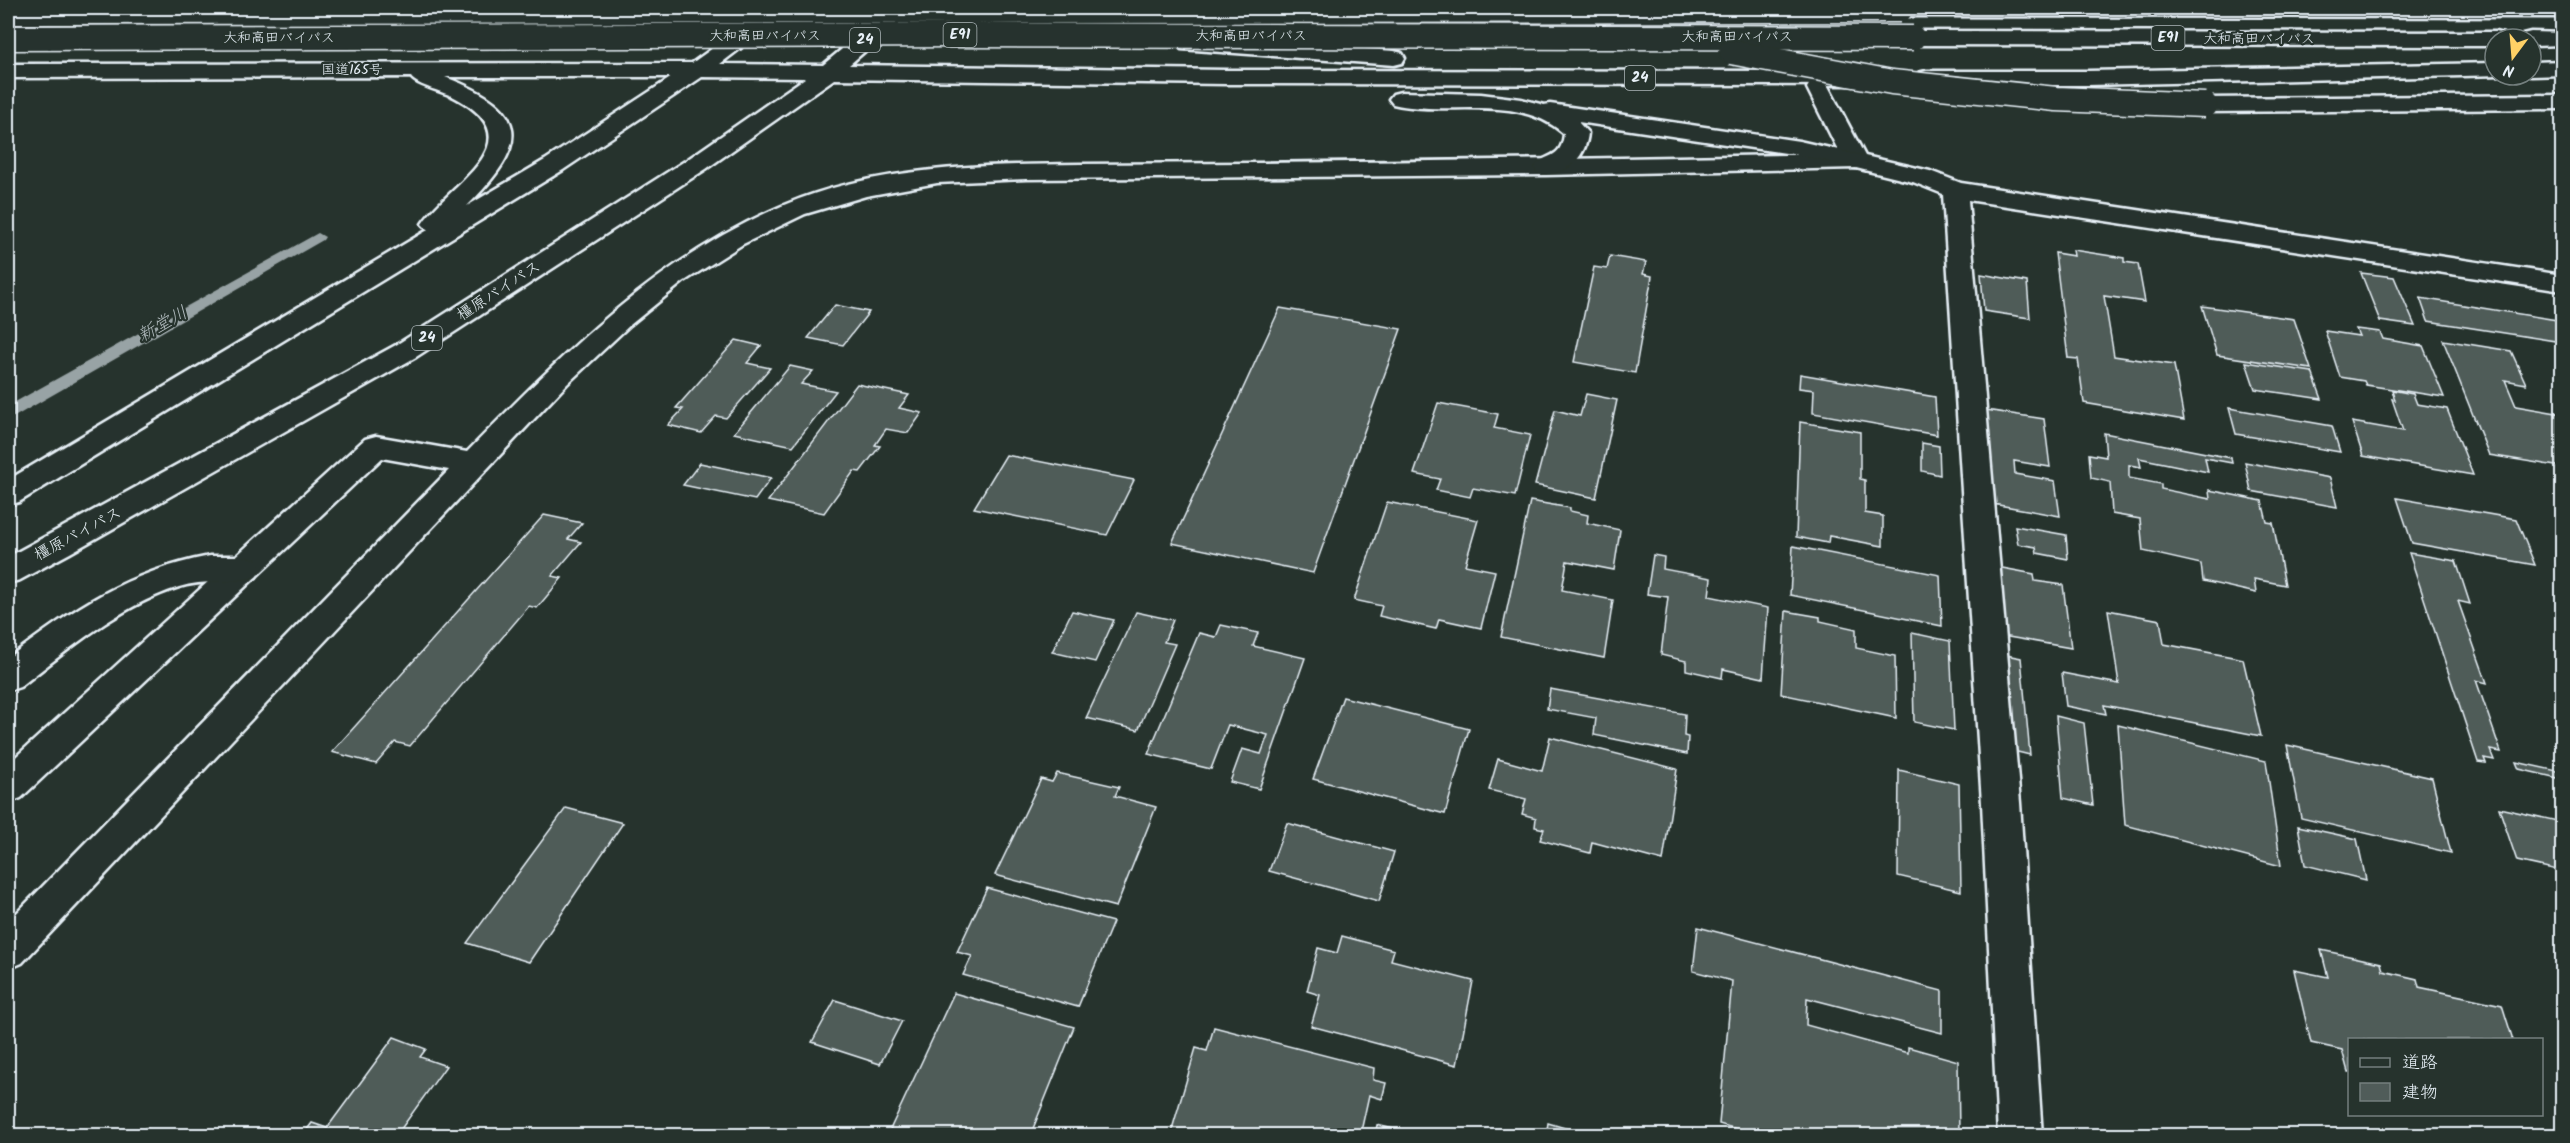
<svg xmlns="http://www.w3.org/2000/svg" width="2570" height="1143" viewBox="0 0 2570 1143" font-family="Kalam,'Klee One',sans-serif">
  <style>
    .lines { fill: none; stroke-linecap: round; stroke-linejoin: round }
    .stream { fill: #98a3a5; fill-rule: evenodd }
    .building { fill: #505c59; stroke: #e8f1f8; stroke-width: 1.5 }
    .minor-casing { stroke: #e8f1f8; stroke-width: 5 }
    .highway-casing { stroke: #e8f1f8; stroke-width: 5 }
    .minor { fill: #26332d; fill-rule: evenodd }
    .highway { fill: #26332d; fill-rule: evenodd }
    .highway-bridge-casing { stroke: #e8f1f8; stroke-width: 27; stroke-linecap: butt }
    .highway-bridge { stroke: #26332d; stroke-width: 24 }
    .labels { text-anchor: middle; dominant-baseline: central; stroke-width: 4.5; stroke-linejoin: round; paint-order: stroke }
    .far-street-label { font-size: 14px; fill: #e8f1f8; stroke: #26332d }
    .shield { fill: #26332d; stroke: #aeb8bb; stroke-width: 1.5 }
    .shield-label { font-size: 15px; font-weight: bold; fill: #e8f1f8 }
    .street-label { font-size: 16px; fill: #e8f1f8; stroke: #26332d }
    .water-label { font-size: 18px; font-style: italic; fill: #b3bdc0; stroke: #26332d }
  </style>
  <rect width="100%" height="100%" fill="#26332d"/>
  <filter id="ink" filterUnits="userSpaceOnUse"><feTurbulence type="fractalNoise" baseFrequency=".0167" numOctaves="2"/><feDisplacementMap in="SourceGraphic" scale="12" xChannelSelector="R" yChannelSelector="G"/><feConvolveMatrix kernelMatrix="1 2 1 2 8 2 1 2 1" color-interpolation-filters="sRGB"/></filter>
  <g filter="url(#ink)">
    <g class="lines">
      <path class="stream" d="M318 233 325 237 323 240 14 417 8 418V406Z"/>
    </g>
    <g class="building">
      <path d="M2073 250 2124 258V262L2138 264 2145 302 2104 296 2114 356 2174 365 2184 420 2084 403 2078 359 2068 358 2055 253 2074 256Z"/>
      <path d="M1610 256 1646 262 1643 274 1652 276 1635 373 1574 362 1594 267 1607 269Z"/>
      <path d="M2361 273 2394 277 2415 326 2380 321Z"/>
      <path d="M1981 274 2027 282 2030 318 1984 311Z"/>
      <path d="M2420 298 2557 320 2562 331V342L2428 321Z"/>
      <path d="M835 305 869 312 843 345 808 338Z"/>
      <path d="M2202 306 2294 319 2311 369 2217 355Z"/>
      <path d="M1280 308 1401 329 1313 573 1172 543Z"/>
      <path d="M2356 329 2380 332 2383 339 2423 346 2444 397 2366 385 2364 381 2340 377 2325 331 2359 336Z"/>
      <path d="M736 340 761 346 747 363 770 368 726 418 716 416 701 433 668 425 683 409 676 408Z"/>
      <path d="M2443 340 2511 351 2526 384 2505 380 2516 406 2562 414V467L2489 455Z"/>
      <path d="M2246 362 2312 372 2322 399 2255 389Z"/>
      <path d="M790 366 813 371 801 384 836 391 793 446 734 433Z"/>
      <path d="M1800 374 1935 397 1937 435 1813 413 1814 390 1799 388Z"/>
      <path d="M857 384 909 395 899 408 922 413 908 433 886 429 875 445 880 446 860 472 854 471 824 513 768 501Z"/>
      <path d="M2392 390 2413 394 2417 404 2447 409 2473 475 2363 456 2352 422 2403 431 2392 399 2395 400Z"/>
      <path d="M1586 394 1617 400 1596 498 1535 485 1555 410 1580 416Z"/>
      <path d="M1438 403 1498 414 1494 428 1530 435 1515 496 1473 488 1470 497 1436 490 1440 479 1414 474Z"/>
      <path d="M2229 408 2332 426 2340 452 2236 434Z"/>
      <path d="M1986 410 2044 419 2050 467 2014 461 2015 474 2055 481 2060 516 1993 504Z"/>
      <path d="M1800 422 1860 432V479L1865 480V513L1883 516V546L1829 536 1828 543 1796 537Z"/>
      <path d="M2104 433 2231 458 2232 463 2205 458 2208 472 2139 458 2141 467 2129 465V478L2161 484V489L2210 499 2209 490 2262 501 2267 522 2273 523 2285 585 2254 579 2256 593 2203 581 2201 564 2143 551 2140 519 2112 514 2110 482 2091 478 2089 454 2106 457Z"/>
      <path d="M1922 443 1939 446 1940 475 1922 471Z"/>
      <path d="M1006 455 1134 480 1107 535 974 508Z"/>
      <path d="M2245 462 2330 478 2337 507 2251 491Z"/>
      <path d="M700 463 771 478 755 500 683 485Z"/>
      <path d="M2397 498 2516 519 2535 565 2412 543Z"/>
      <path d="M1530 501 1570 508V511L1588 515 1587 523 1620 530 1614 570 1567 561 1562 590 1613 600 1604 658 1501 637Z"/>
      <path d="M1387 502 1478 520 1465 565 1495 571 1481 628 1439 619 1436 629 1379 616 1382 606 1354 600Z"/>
      <path d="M544 515 582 523 568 539 581 542 552 576 562 578 537 608 529 606 410 746 395 742 376 764 332 752Z"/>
      <path d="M2015 526 2066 535 2068 559 2037 553 2036 547 2018 544Z"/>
      <path d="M1793 546 1940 575 1942 626 1790 595Z"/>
      <path d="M2409 553 2456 561 2470 604 2458 601 2487 683 2476 680 2501 752 2490 750 2494 760 2484 758 2486 763 2478 762Z"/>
      <path d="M1653 555 1664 557 1663 569 1711 578 1709 596 1768 608 1763 678 1723 669 1722 678 1686 670V661L1661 655 1668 597 1647 594Z"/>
      <path d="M1997 567 2034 574 2035 581 2063 585 2071 648 2003 636Z"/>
      <path d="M2108 610 2160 620 2164 644 2243 659 2261 736 2104 705 2106 714 2066 706 2062 673 2119 684Z"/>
      <path d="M1072 611 1114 620 1095 662 1052 652Z"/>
      <path d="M1786 611 1820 617V621L1856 629V648L1895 656 1896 718 1781 694Z"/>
      <path d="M1136 612 1173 620 1164 642 1175 644 1138 730 1086 718Z"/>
      <path d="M1221 625 1258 633 1253 646 1305 658 1259 789 1230 782 1242 749 1261 754 1268 735 1228 725 1211 769 1148 754 1199 633 1216 637Z"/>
      <path d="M1912 633 1950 641 1954 730 1914 722Z"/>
      <path d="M2001 654 2021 658 2030 755 2009 750Z"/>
      <path d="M1550 689 1685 714 1684 736 1688 737 1687 754 1594 735 1596 718 1547 709Z"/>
      <path d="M1343 697 1469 729 1445 814 1313 779Z"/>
      <path d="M2056 716 2084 723 2093 805 2063 798Z"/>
      <path d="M2118 725 2266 761 2281 866 2125 825Z"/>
      <path d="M1550 737 1677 769 1663 861 1592 842 1590 853 1540 840 1544 829 1535 827 1536 818 1522 814 1526 799 1489 790 1498 759 1542 771Z"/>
      <path d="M2287 745 2432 778 2451 853 2301 818Z"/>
      <path d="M2516 762 2562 772V779L2519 769Z"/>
      <path d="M1899 770 1959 784 1961 891 1898 876Z"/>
      <path d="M1057 773 1119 787 1115 796 1156 807 1116 907 995 875 1041 779 1052 782Z"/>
      <path d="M566 808 623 823 529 962 467 943Z"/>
      <path d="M2499 808 2562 822V871L2517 861Z"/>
      <path d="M1287 823 1394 852 1379 901 1269 871Z"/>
      <path d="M2298 826 2357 839 2366 880 2305 865Z"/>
      <path d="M987 888 1113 922 1078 1007 963 975 972 956 957 952Z"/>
      <path d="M1698 927 1942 991V1033L1807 998 1806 1025 1908 1053V1047L1958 1061 1959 1136H1761L1719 1124 1732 981 1693 971Z"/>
      <path d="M1342 936 1394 950 1391 960 1473 981 1457 1065 1311 1026 1320 995 1307 991 1318 948 1337 953Z"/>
      <path d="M2321 950 2381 963 2383 971 2417 979 2419 987 2502 1005 2513 1040H2350V1072H2348L2342 1050 2311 1043 2294 970 2328 977Z"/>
      <path d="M954 993 1074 1027 1030 1136H887Z"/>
      <path d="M835 1000 902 1021 880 1064 812 1042Z"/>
      <path d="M1214 1027 1374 1068 1373 1080 1386 1083 1382 1099 1369 1095 1360 1136H1170L1196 1048 1207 1051Z"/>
      <path d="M394 1037 426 1049 420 1057 446 1066 396 1136H302L312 1123 327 1128Z"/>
      <path d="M1548 1123 1592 1136H1546Z"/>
      <path d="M1377 1125 1422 1136H1375Z"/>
      <path d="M145 1128 169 1136H139Z"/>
    </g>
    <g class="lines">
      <defs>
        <path id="minor" d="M1818 81 1826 83 1829 88 1865 156 1930 171 1961 183 2562 275V291L1968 200 2020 803 2042 1136H1998L1982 803 1943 194 1913 182 1856 168 1546 175 1026 179 937 183 866 196 805 214 743 244 683 282 630 325 567 384 22 963 8 969V922L449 470 382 458 21 798 8 803V764L365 439 376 436 467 452C562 355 656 259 784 205 877 166 982 165 1081 164 1138 164 1194 163 1251 163 1447 161 1644 158 1840 154L1807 88 1810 83Z"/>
        <g id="highway">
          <path d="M769 8H793L720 64 823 65 891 8H913L910 12 849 65 1227 70 1851 71 1859 73 1862 78 1859 83 1851 85 1227 84 834 79 706 169 416 357 70 553 20 580 8 583V557L396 345 688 159 805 78 702 77 563 170 19 502 8 505V480L428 230 422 224C450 183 537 142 456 98 445 92 417 86 411 77L8 78V64L692 63ZM445 77H672L545 160 467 206C529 145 533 110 445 77Z"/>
          <path d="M1891 8H2562V17L1900 16 1893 14 1889 10Z"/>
          <path d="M1913 31 2495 32 2503 34 2506 39H2495V46L1913 45 1905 43 1902 38 1905 33Z"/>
          <path d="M2531 32 2562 33V45L2531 46V39H2520L2523 34Z"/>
          <path d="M1189 37 1394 51 1402 53 1405 58 1402 63 1394 65 1181 49 1178 44 1181 39Z"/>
          <path d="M2562 61V75L2531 76 2528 75H2531V62Z"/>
          <path d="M2495 63V75H2502L2088 85H1926L1918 83 1915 78 1918 73 1926 71H2088Z"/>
          <path d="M1401 92 1481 94 1521 99 1544 105 1550 104 1799 141 1865 156 1868 161 1865 166 1856 168 1799 155 1578 122 1588 133C1586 158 1564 180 1537 173L1534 168C1545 151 1561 162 1564 134 1518 92 1446 117 1393 104L1389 99 1393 94Z"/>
          <path d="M2562 95V109L2205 112 2197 110 2193 105 2197 100 2205 98Z"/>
          <path d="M210 556H244L256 559 260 568 256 577C231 584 204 579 179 587 119 606 69 649 20 687L8 691V658C75 608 126 572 210 556Z"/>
        </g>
      </defs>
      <use href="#minor" class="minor-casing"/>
      <use href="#highway" class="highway-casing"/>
      <use href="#minor" class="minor"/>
      <use href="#highway" class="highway"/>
      <defs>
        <g id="highway-bridge">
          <path d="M8 12 1900 10"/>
          <path d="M8 38 968 35 1913 38"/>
          <path d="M1731 52 1892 82 2056 99 2205 105"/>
        </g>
      </defs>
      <use href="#highway-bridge" class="highway-bridge-casing"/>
      <use href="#highway-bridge" class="highway-bridge"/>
    </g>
  </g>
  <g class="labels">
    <g class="far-street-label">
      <text x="765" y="36">大和高田バイパス</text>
      <text x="1251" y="36">大和高田バイパス</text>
      <text x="1737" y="37">大和高田バイパス</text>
      <text x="279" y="38">大和高田バイパス</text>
      <text x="2259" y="39">大和高田バイパス</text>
      <text x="352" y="70">国道165号</text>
    </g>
    <g class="shield">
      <rect x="943.5" y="23" width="33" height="24" rx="4.5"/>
      <rect x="2151.5" y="26" width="33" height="24" rx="4.5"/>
      <rect x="850" y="28" width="30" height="24" rx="4.5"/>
      <rect x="1625" y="66" width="30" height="24" rx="4.5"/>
      <rect x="412" y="326" width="30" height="24" rx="4.5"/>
    </g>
    <g class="shield-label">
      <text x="960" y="35">E91</text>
      <text x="2168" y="38">E91</text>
      <text x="865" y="40">24</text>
      <text x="1640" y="78">24</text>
      <text x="427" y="338">24</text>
    </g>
    <g class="street-label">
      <text transform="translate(499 291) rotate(-33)">橿原バイパス</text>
      <text transform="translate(78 534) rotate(-28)">橿原バイパス</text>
    </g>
    <g class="water-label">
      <text transform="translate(163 325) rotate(-29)">新堂川</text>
    </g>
  </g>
  <rect width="2570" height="1143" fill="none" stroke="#26332d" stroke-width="30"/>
  <rect x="15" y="15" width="2540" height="1113" fill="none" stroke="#e8f1f8" stroke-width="2" filter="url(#ink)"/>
  <rect x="2348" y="1038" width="195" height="78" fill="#26332d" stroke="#747f7e" stroke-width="1.5"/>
  <rect x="2360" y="1058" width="30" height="9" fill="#26332d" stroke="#747f7e" stroke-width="1.5"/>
  <text x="2402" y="1068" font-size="18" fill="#e8f1f8">道路</text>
  <rect x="2360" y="1083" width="30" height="18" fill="#505c59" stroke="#747f7e" stroke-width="1.5"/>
  <text x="2402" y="1098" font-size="18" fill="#e8f1f8">建物</text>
  <g transform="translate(2513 57) rotate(196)"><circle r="28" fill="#26332d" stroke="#747f7e" stroke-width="1.5"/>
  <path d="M0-4.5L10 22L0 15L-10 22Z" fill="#ffd166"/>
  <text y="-9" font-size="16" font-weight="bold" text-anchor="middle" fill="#e8f1f8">N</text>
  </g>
</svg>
